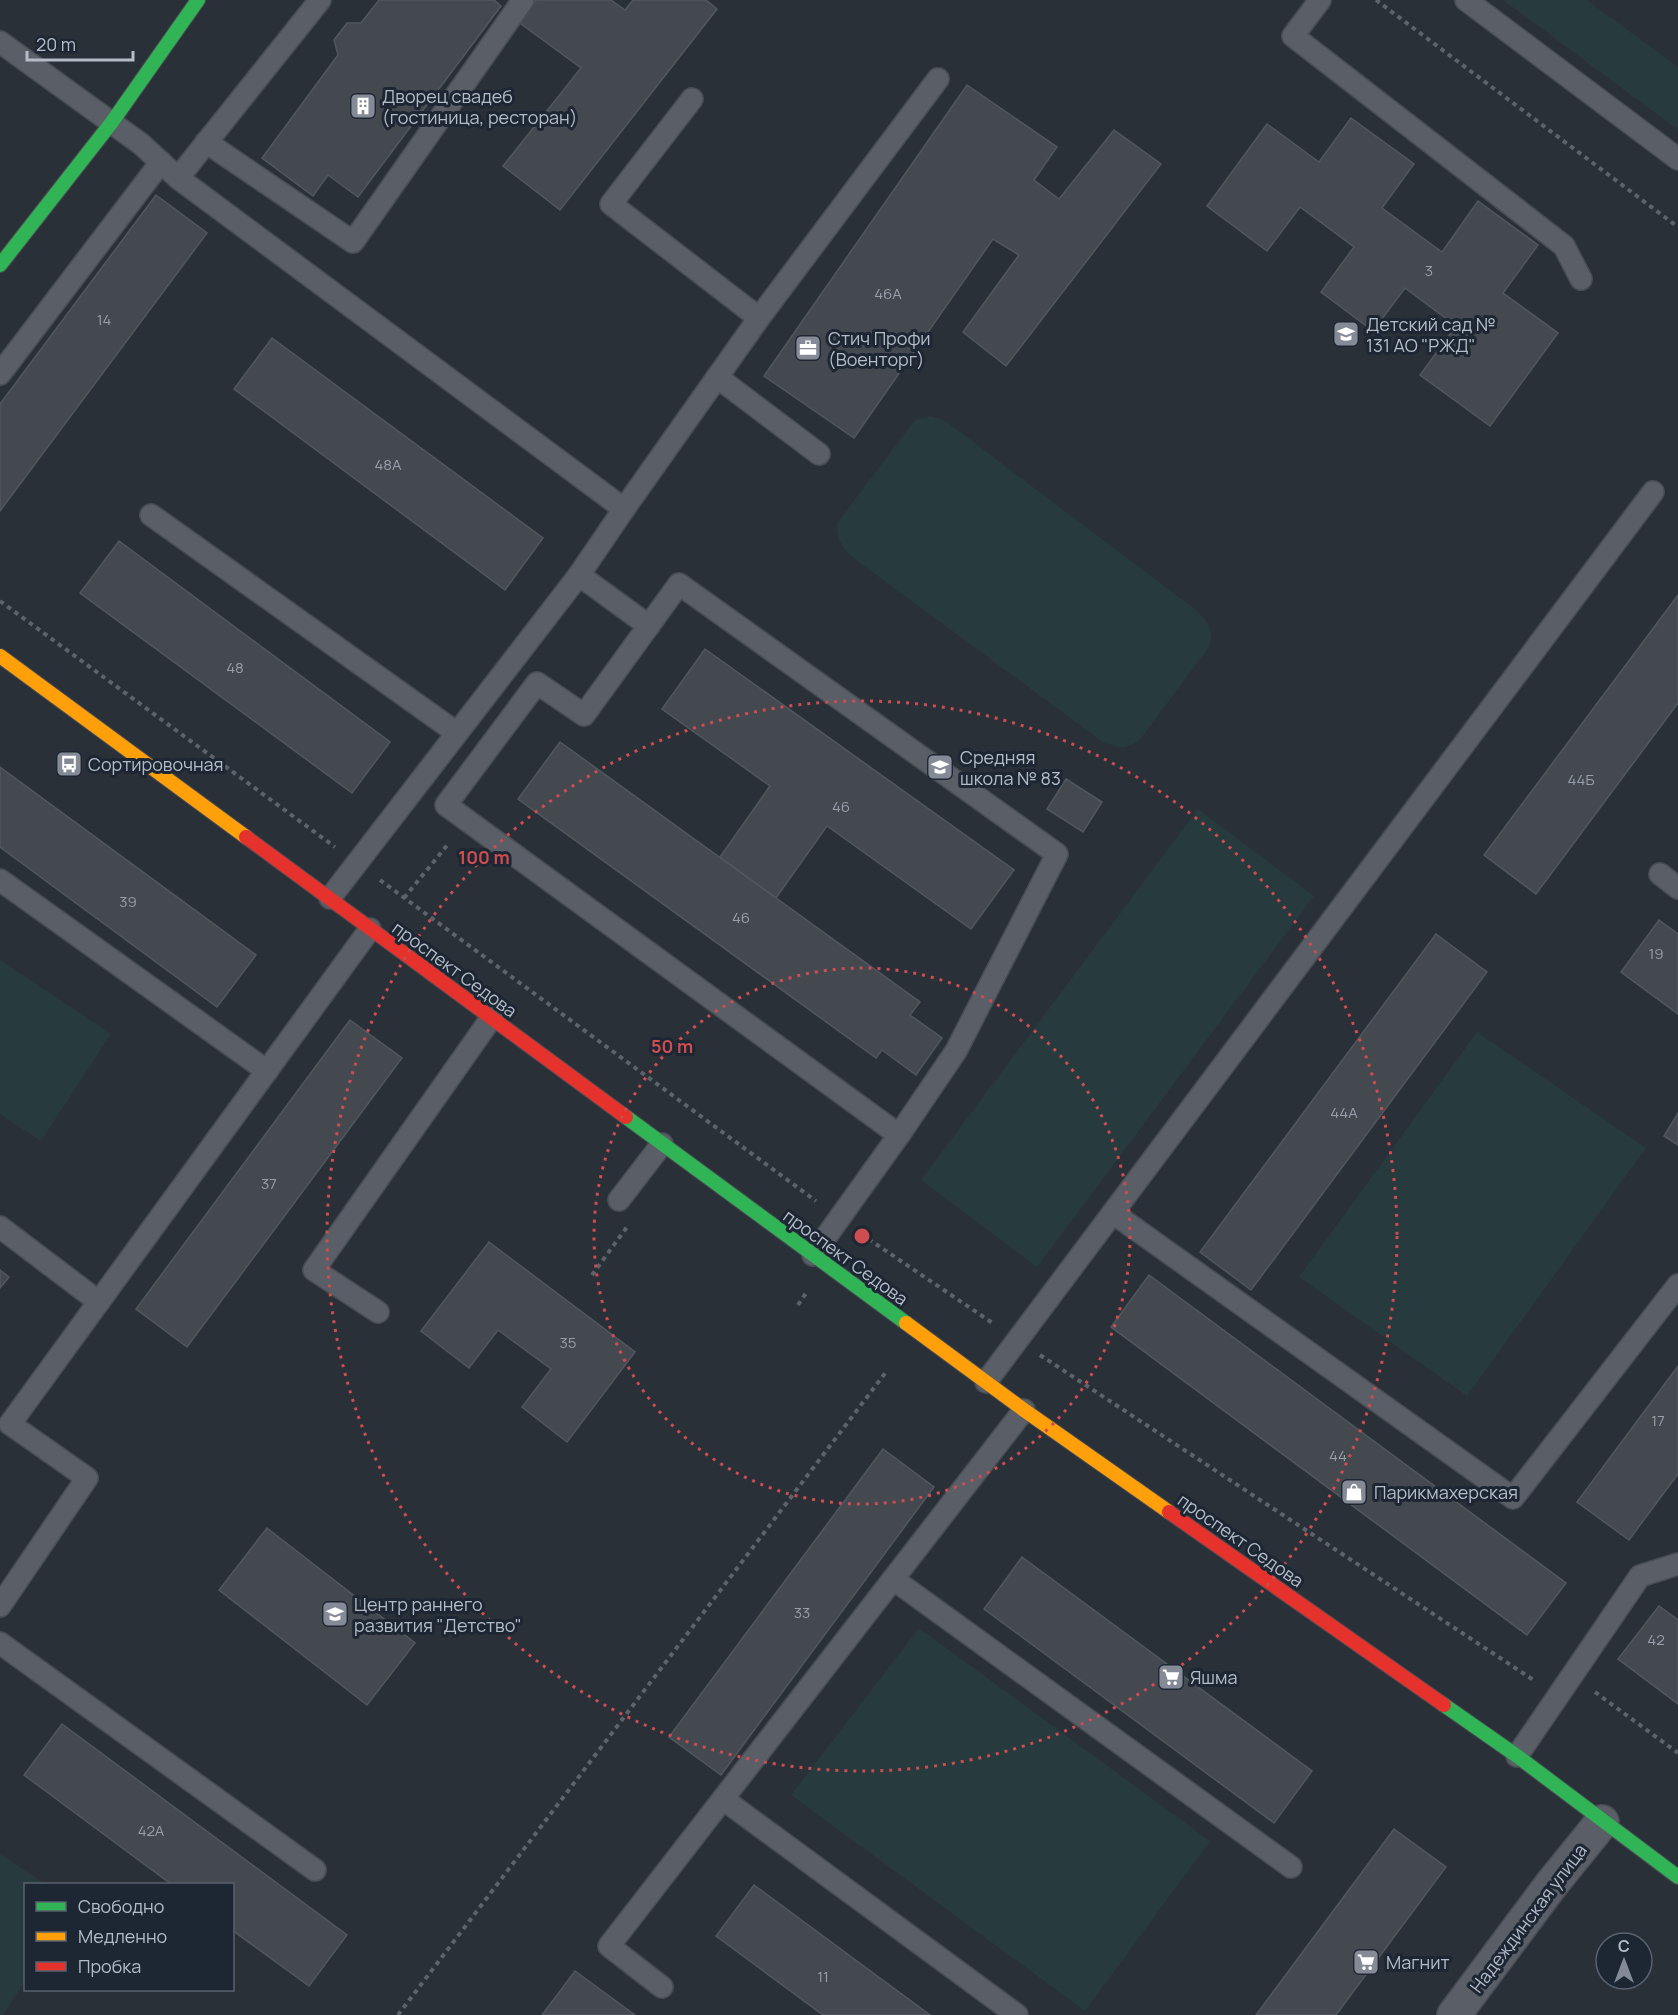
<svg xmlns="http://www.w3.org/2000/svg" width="1678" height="2015" viewBox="0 0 1678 2015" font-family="Manrope,sans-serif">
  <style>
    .green { fill: #273a3e }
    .building { fill: #444950; stroke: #52575f; stroke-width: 1.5 }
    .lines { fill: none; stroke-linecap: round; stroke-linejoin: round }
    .lane-casing { stroke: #484c53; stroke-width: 24 }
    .street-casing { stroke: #484c53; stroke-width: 36 }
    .fast-casing { stroke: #484c53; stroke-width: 16 }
    .slow-casing { stroke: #484c53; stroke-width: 16 }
    .jam-casing { stroke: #484c53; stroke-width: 16 }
    .path { stroke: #5d636a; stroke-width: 4; stroke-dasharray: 4.5 4.5; stroke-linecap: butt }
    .lane { stroke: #5a5e66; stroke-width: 21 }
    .street { stroke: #5a5e66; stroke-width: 33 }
    .fast { stroke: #30b455; stroke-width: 14 }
    .slow { stroke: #ff9f0a; stroke-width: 14 }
    .jam { stroke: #e5322d; stroke-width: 14 }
    .ring { fill: none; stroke: #ce4d50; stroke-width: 3; stroke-dasharray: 3 6 }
    .labels { text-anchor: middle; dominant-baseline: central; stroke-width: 6; stroke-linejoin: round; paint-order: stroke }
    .number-label { font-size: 15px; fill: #989fab }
    .poi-label { font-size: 18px; fill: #b4bcc9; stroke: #1d2633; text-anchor: start }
    .street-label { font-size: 18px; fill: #b4bcc9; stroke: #1d2633 }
    .centre { fill: #ce4d50; stroke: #1d2633; stroke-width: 3 }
    .ring-label { font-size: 18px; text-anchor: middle; font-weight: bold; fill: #ce4d50; stroke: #1d2633; stroke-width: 6; stroke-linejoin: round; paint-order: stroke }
  </style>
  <rect width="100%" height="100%" fill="#2a3038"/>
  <g class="green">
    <path d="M1503 0H1587L1678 67V130Z"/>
    <path d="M931 416 947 422 1172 592C1184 602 1209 616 1211 633 1212 637 1210 642 1209 647L1139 741 1124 748 1104 743 852 557C841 546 837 539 837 523L915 420Z"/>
    <path d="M1198 809 1314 896 1037 1267 921 1180Z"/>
    <path d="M0 960 111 1034 41 1141 0 1114Z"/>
    <path d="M1477 1032 1646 1148 1467 1396 1299 1277Z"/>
    <path d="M919 1628 1210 1841 1085 2011 791 1795Z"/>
    <path d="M0 1854 45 1884H26L25 1981 3 2015H0Z"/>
  </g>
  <g class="building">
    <path d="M379 0H494L501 6 358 197 328 175 313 196 262 158 338 55 334 40 347 23H361Z"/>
    <path d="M536 0H611L625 10 633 0H706L717 9 560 210 503 166 581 68 520 23Z"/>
    <path d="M967 85 1057 147 1034 180 1059 199 1114 130 1161 164 1006 366 963 332 1019 255 993 239 854 438 764 376Z"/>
    <path d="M1351 118 1414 164 1382 208 1442 252 1478 201 1538 245 1503 293 1558 333 1490 426 1420 375 1456 326 1405 288 1373 331 1321 292 1354 247 1300 207 1267 251 1207 206 1267 124 1319 162Z"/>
    <path d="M156 195 207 233 0 511V404Z"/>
    <path d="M272 338 543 538 505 590 234 389Z"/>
    <path d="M119 541 390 742 352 793 80 593Z"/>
    <path d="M1678 595V703L1536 894 1484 855Z"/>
    <path d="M705 649 1014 870 971 929 827 826 776 898 720 857 770 786 662 709Z"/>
    <path d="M560 742 920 1002 910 1015 942 1038 916 1075 882 1050 876 1058 518 799Z"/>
    <path d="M0 767 256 955 217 1007 0 847Z"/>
    <path d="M1066 779 1102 802 1083 832 1047 809Z"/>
    <path d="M1659 920 1678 934V1014L1621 972Z"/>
    <path d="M1436 934 1487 972 1251 1290 1200 1252Z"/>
    <path d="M350 1020 402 1058 187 1347 136 1309Z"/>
    <path d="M1678 1113V1145L1664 1136Z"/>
    <path d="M489 1242 635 1352 567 1442 522 1407 551 1369 498 1330 469 1368 421 1331Z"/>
    <path d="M0 1270 9 1277 0 1288Z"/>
    <path d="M1149 1275 1566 1583 1527 1635 1111 1327Z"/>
    <path d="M1678 1366V1474L1629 1540 1577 1502Z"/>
    <path d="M883 1449 934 1487 721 1775 669 1737Z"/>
    <path d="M267 1528 415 1643 367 1705 219 1590Z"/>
    <path d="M1022 1557 1312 1771 1274 1823 984 1609Z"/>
    <path d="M1659 1606 1678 1620V1704L1618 1659Z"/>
    <path d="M62 1724 347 1935 309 1986 232 1930V1884H171L24 1775Z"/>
    <path d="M1394 1829 1446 1867 1336 2015H1256Z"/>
    <path d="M754 1885 930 2015H823L716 1936Z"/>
    <path d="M575 1971 635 2015H542Z"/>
  </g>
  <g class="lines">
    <defs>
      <g id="lane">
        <path d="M1320 0 1293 36 1564 246 1581 279"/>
        <path d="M1466 0 1678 159"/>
        <path d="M0 42 141 144 178 178 624 509 579 575 330 898"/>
        <path d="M692 99 611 204 759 318"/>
        <path d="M206 142 353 242 523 0"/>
        <path d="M178 178 320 0"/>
        <path d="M0 374 161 162"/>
        <path d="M717 377 819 454"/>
        <path d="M624 509 759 318 938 79"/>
        <path d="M151 515 457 733"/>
        <path d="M579 575 649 626"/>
        <path d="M1660 874 1678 888"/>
        <path d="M0 880 267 1071"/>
        <path d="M619 1200 662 1144"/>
        <path d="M1113 1213 1513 1498 1678 1285"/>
        <path d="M0 1227 99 1302"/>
        <path d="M813 1255 899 1135 446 805 537 683 584 715 679 584 1057 854 956 1051 899 1135"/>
        <path d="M378 1312 314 1270 492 1017"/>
        <path d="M986 1382 1653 492"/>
        <path d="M893 1579 1291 1867"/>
        <path d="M0 1606 87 1478 10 1424 370 929"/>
        <path d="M0 1643 315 1870"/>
        <path d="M1517 1756 1640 1576 1678 1564"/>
        <path d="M723 1799 1017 2015"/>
        <path d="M662 1987 609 1946 1024 1410"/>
      </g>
      <path id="street" d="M1454 2015 1551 1885 1602 1822"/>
      <g id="fast">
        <path d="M0 265 112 122 198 0"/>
        <path d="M626 1117 906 1323"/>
        <path d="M1444 1705 1517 1756 1678 1877"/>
      </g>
      <g id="slow">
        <path d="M0 656 246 837"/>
        <path d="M906 1323 1024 1410 1169 1512"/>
      </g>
      <g id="jam">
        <path d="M246 837 626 1117"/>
        <path d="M1169 1512 1444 1705"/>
      </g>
    </defs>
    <use href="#lane" class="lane-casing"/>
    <use href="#street" class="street-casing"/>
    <use href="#fast" class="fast-casing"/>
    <use href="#slow" class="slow-casing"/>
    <use href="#jam" class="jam-casing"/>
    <g class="path">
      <path d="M1376 0 1678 227"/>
      <path d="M0 601 335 847"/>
      <path d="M380 880 816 1201"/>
      <path d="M404 898 449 843"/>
      <path d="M861 1234 994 1324"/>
      <path d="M592 1275 627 1227"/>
      <path d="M798 1305 806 1293"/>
      <path d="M1040 1355 1535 1681"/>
      <path d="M1595 1692 1678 1753"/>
      <path d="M398 2015 886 1372"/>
    </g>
    <use href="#lane" class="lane"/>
    <use href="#street" class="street"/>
    <use href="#fast" class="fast"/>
    <use href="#slow" class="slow"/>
    <use href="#jam" class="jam"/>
  </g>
  <g class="ring">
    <circle cx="862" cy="1236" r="268"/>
    <circle cx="862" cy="1236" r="535"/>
  </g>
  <defs>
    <symbol id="building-square" viewBox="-11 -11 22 22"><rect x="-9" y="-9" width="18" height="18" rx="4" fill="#848b96" stroke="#1d2633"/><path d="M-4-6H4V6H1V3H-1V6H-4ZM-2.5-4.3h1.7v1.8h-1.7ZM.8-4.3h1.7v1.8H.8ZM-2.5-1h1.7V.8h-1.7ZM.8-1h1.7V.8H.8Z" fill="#fff"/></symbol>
    <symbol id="school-square" viewBox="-11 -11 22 22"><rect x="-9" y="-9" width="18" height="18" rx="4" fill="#848b96" stroke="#1d2633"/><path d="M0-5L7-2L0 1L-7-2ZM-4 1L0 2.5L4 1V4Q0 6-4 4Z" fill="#fff"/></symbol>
    <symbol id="office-square" viewBox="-11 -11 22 22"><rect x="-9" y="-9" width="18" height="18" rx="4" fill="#848b96" stroke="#1d2633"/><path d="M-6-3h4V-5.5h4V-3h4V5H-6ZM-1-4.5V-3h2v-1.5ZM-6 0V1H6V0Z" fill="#fff"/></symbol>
    <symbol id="bus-square" viewBox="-11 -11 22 22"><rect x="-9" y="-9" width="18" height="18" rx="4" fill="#848b96" stroke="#1d2633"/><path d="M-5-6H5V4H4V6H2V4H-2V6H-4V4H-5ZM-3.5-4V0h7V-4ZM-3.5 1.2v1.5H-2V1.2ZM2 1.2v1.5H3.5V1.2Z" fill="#fff"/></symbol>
    <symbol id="shop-square" viewBox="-11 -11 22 22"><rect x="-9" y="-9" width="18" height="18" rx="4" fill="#848b96" stroke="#1d2633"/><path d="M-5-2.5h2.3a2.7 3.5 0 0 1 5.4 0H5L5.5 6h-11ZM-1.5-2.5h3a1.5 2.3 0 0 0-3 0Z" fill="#fff"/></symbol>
    <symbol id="supermarket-square" viewBox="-11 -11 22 22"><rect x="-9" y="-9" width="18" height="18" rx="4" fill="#848b96" stroke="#1d2633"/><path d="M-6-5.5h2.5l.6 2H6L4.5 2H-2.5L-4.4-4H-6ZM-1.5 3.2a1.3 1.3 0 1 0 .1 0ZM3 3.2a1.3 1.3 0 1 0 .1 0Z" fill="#fff"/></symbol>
  </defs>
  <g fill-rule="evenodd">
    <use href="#building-square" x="348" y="91" width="30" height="30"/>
    <use href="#school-square" x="1331" y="319" width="30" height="30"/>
    <use href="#office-square" x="793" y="333" width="30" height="30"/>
    <use href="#bus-square" x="54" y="749" width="30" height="30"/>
    <use href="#school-square" x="925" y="752" width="30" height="30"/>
    <use href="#shop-square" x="1339" y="1477" width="30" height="30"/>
    <use href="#school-square" x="320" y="1599" width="30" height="30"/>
    <use href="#supermarket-square" x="1156" y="1662" width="30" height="30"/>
    <use href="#supermarket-square" x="1351" y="1947" width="30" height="30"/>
  </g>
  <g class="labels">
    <g class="number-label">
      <text x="1429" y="270">3</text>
      <text x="888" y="293">46А</text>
      <text x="104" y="319">14</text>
      <text x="388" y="464">48А</text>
      <text x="235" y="667">48</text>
      <text x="1581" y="779">44Б</text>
      <text x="841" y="806">46</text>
      <text x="128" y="901">39</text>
      <text x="741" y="917">46</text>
      <text x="1656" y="953">19</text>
      <text x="1344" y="1112">44А</text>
      <text x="269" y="1183">37</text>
      <text x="568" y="1342">35</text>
      <text x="1658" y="1420">17</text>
      <text x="1338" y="1455">44</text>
      <text x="802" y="1612">33</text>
      <text x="1656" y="1639">42</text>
      <text x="151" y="1830">42А</text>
      <text x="823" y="1976">11</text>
    </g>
    <g class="poi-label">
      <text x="382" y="96">Дворец свадеб<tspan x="382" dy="21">(гостиница, ресторан)</tspan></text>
      <text x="1366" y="324">Детский сад №<tspan x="1366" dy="21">131 АО "РЖД"</tspan></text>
      <text x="828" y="338">Стич Профи<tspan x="828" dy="21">(Военторг)</tspan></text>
      <text x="960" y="757">Средняя<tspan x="960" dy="21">школа № 83</tspan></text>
      <text x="88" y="764">Сортировочная</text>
      <text x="1374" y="1492">Парикмахерская</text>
      <text x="354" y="1604">Центр раннего<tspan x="354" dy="21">развития "Детство"</tspan></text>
      <text x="1190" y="1677">Яшма</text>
      <text x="1386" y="1962">Магнит</text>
    </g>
    <g class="street-label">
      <text transform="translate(455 969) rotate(36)">проспект Седова</text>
      <text transform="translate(846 1257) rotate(36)">проспект Седова</text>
      <text transform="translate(1241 1540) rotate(35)">проспект Седова</text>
      <text transform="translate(1528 1918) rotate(-53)">Надеждинская улица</text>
    </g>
  </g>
  <circle cx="862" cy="1236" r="9" class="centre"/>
  <g class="ring-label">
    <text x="484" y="864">100 m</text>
    <text x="672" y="1053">50 m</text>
  </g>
  <rect x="24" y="1883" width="210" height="108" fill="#1d2633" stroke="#59626f" stroke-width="1.5"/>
  <rect x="36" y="1902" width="30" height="9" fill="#30b455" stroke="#59626f" stroke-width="1.5"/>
  <text x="78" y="1913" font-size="18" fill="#b4bcc9">Свободно</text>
  <rect x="36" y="1932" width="30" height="9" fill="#ff9f0a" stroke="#59626f" stroke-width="1.5"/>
  <text x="78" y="1943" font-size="18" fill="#b4bcc9">Медленно</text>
  <rect x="36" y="1962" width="30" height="9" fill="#e5322d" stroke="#59626f" stroke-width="1.5"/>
  <text x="78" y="1973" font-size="18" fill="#b4bcc9">Пробка</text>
  <g transform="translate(1624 1961)"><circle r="28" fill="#1d2633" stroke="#59626f" stroke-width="1.5"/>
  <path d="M0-4.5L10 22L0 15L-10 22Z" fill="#848b96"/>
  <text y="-9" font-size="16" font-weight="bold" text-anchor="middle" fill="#b4bcc9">С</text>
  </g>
  <path d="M27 51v9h106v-9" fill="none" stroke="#b4bcc9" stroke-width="3"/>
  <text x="36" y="51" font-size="18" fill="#b4bcc9" stroke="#1d2633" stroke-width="4.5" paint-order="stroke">20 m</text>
</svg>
